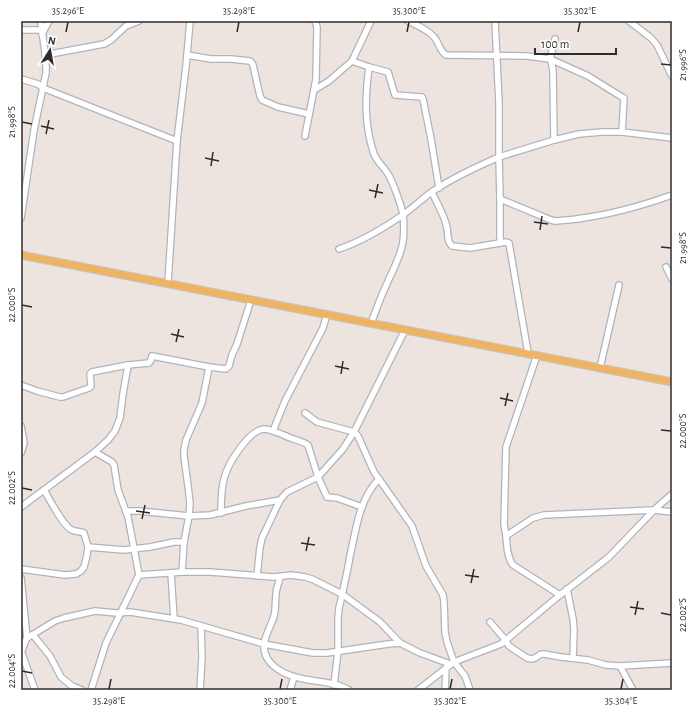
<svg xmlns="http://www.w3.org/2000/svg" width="693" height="711" viewBox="0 0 693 711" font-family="'Alegreya Sans',sans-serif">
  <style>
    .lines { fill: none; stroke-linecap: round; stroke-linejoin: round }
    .minor-casing { stroke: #afb4bc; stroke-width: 8 }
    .major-casing { stroke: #c4c4c4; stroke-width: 9 }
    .minor { stroke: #fff; stroke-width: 5.5 }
    .major { stroke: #eeb363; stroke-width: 7 }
    .ticks { fill: none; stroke: #2c2c2c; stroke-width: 1.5 }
    .neatline { fill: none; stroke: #2c2c2c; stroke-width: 1.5 }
    .ticks-label { font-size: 10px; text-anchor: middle; fill: #2c2c2c }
  </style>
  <rect width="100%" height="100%" fill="#ede4df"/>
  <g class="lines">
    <defs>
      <g id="minor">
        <path d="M408 21C416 25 427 29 433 36 439 41 439 51 446 55L527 56 550 59 552 65 553 72 554 140"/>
        <path d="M495 21 499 103V157L554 140 579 134 602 132H622L672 138"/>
        <path d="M629 21 651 38 657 45 672 76"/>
        <path d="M21 30H41"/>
        <path d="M42 34 49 21"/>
        <path d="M555 39 550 59 588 76 622 97 624 98 622 132"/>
        <path d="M45 55 104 44 111 40 126 26 139 21"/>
        <path d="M187 55 211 59H231L250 61 252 63 253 65 260 96 262 100 278 107 309 114"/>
        <path d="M369 67 388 72 395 95 422 97 423 99 431 139 439 188"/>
        <path d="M21 79 38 84 43 88 177 141"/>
        <path d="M314 90 329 81 352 61"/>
        <path d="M305 136 316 79 317 27 315 21"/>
        <path d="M432 192C437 204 445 216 447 228 448 234 447 242 452 246L470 248 500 243"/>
        <path d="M500 199V243L506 242 509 243 528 353"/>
        <path d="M21 218 34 130 46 73C47 55 42 38 41 21"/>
        <path d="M339 249C363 241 384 228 404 214 414 207 423 198 433 191 454 177 476 167 499 157L500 199 551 220 555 221C564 220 573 220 583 218 612 214 644 205 672 195"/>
        <path d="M666 267 672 279"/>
        <path d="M168 283 177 141 186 66 190 21"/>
        <path d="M371 323C376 311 380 298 386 286 392 271 401 257 403 241 404 235 404 220 403 214 401 205 393 182 388 174 384 167 377 162 374 154 364 125 365 97 369 67L352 61 371 21"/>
        <path d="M537 355 506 447 504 524 506 536 533 518 544 515 654 510 672 512"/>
        <path d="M600 368 619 285"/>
        <path d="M21 385 37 391 60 397H63L89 388 91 386 90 374 92 372 128 365 149 363 151 360 152 356 209 367 226 369 229 366 232 355 237 344 251 300"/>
        <path d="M305 413 317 422 354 432 358 436 374 472 412 526 426 566 443 595 444 602 445 632 447 642 454 662 465 676 470 690"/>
        <path d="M21 426 24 443 21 453"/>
        <path d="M273 431 285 401 323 328 327 314"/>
        <path d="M21 507 95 452 108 440 115 431 120 418 123 394 128 365"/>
        <path d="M126 511H139L189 516 210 515 246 506 280 500"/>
        <path d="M221 513C221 502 221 490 224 479 227 465 249 429 265 429 273 430 281 434 288 437 295 440 302 441 308 445L318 477 327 497 337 498 362 507"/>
        <path d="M506 536C507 545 507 558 513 565L560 595"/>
        <path d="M88 547 124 550 150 547 174 542H184"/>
        <path d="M21 569 65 575 76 574 81 571 84 567 87 555 88 547 84 533C80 531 76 532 72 530 63 526 50 500 44 490"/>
        <path d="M182 572 184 542 189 516 190 503 188 486 184 456V450L186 440 202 403 209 367"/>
        <path d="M171 573 174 619"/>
        <path d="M139 575 182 572H210L274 577 291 575 305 577 312 579 342 594 380 622 400 643"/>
        <path d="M257 576 260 547 262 538 280 500 287 492 318 477 343 449 354 432 405 330"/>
        <path d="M280 577C279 583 276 588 276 595 275 602 276 609 274 616 272 624 264 637 264 645 263 666 287 676 304 679 318 682 336 682 349 690"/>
        <path d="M21 578 27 638C24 642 24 648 21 652"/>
        <path d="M567 589 573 619 574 629 573 658"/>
        <path d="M490 622 503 637 509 646 527 658 532 659 535 658 541 654H544L561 657 588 660 606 665 620 666 672 663"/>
        <path d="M33 635 50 656 61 677 72 686 82 690"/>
        <path d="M27 638 55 621 64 618 95 611 117 613 130 612 181 620 264 644 313 653H327L388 644 400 643 420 653 450 664"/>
        <path d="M21 651 35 690"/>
        <path d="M620 666 633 690"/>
        <path d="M334 685 338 651V618L339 608C343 591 347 574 350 556 356 530 359 499 379 479"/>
        <path d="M91 690 106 643 137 579 139 575 128 517 118 490 114 465 112 462 95 452"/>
        <path d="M200 690 202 657 201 626"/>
        <path d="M290 690 294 677"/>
        <path d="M418 690 454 662 501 644 506 640 560 595 609 557 654 510 672 494"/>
        <path d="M445 690 446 668"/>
      </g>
      <path id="major" d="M21 255 672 382"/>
    </defs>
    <use href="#minor" class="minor-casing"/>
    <use href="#major" class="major-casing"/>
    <use href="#minor" class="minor"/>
    <use href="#major" class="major"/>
  </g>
  <path class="ticks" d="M66 32 68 22M237 32 239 22M407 32 409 22M578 32 580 22M661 64 671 65M22 122 32 124M41 126 54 129M46 134 49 120M205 158 219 161M211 166 213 152M369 190 383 193M375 198 378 184M534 222 548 224M540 230 542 216M661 247 671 248M22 305 32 307M171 334 184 337M176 342 179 329M335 366 349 369M341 374 343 361M500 398 513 401M505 406 508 393M661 430 671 431M22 488 32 490M136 511 150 513M142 519 145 505M301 543 315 545M306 551 309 537M465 575 479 577M471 583 474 569M630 607 644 609M661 613 671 615M635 615 638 601M22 671 32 673M109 689 111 679M280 689 282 679M450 689 452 679M621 689 623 679"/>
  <rect width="693" height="711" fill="none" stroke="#ffffff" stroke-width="44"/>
  <g transform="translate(50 50) rotate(11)" stroke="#ffffff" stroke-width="3" paint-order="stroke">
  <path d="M0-3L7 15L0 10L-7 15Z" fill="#2c2c2c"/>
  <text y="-6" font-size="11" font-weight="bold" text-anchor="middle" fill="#2c2c2c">N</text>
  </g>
  <path d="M535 48v6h81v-6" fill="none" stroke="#2c2c2c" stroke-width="2"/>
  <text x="541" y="48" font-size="12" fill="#2c2c2c" stroke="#ffffff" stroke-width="3" paint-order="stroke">100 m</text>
  <rect x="22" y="22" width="649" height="667" class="neatline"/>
  <g class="ticks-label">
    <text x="68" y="14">35.296°E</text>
    <text x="239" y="14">35.298°E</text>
    <text x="409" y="14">35.300°E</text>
    <text x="580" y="14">35.302°E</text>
    <text transform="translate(682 65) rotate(-90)" y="4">21.996°S</text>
    <text transform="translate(11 122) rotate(-90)" y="4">21.998°S</text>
    <text transform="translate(682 248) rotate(-90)" y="4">21.998°S</text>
    <text transform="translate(11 305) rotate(-90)" y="4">22.000°S</text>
    <text transform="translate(682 431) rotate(-90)" y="4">22.000°S</text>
    <text transform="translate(11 488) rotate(-90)" y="4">22.002°S</text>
    <text transform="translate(682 615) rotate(-90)" y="4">22.002°S</text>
    <text transform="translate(11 671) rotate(-90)" y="4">22.004°S</text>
    <text x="109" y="704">35.298°E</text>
    <text x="280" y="704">35.300°E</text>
    <text x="450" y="704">35.302°E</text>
    <text x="621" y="704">35.304°E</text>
  </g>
</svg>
